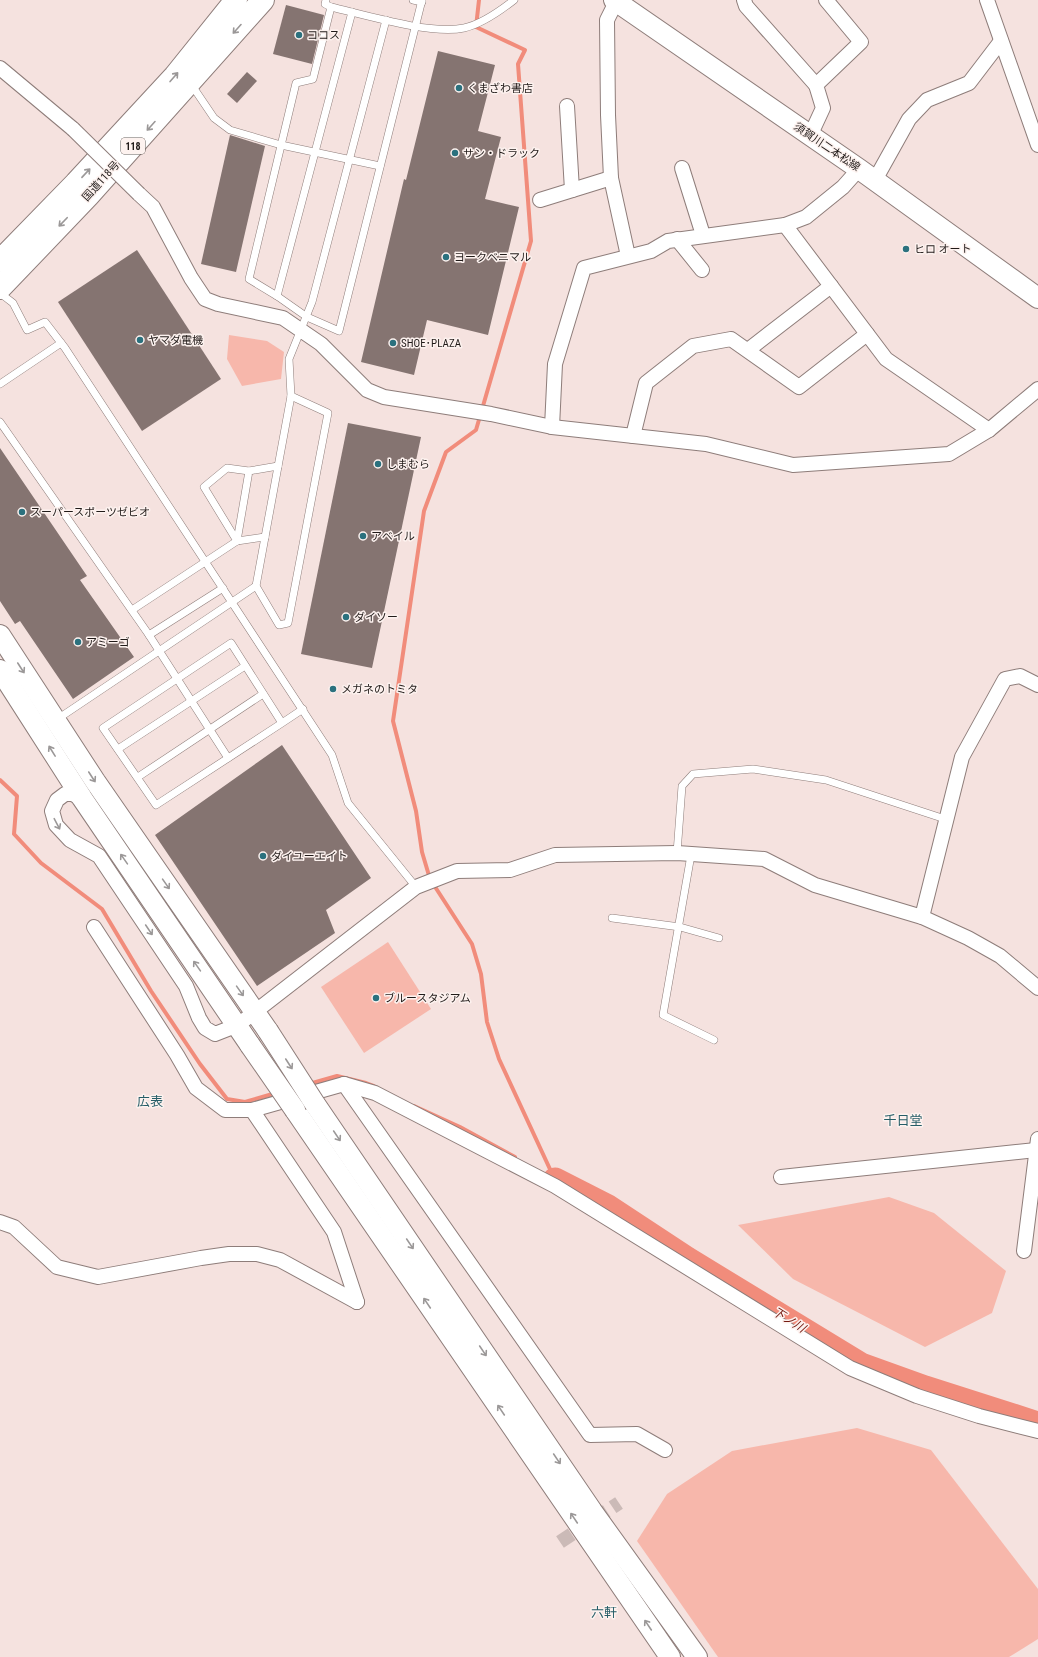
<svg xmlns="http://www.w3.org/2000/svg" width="1038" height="1657" viewBox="0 0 1038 1657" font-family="'Roboto Condensed','Noto Sans JP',sans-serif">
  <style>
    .green { fill: #f7b7ab }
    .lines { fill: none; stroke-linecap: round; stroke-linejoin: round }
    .stream { stroke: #f18c7b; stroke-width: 4 }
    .river { stroke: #f18c7b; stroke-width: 25 }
    .building { fill: #857471 }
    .street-tunnel { stroke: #cbbab7; stroke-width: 14; stroke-dasharray: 14 7; stroke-linecap: butt }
    .lane-casing { stroke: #8e7d7a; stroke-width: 8 }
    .street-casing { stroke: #8e7d7a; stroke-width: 16 }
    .secondary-casing { stroke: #8e7d7a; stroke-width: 22 }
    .highway-casing { stroke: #8e7d7a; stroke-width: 24 }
    .lane { stroke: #fff; stroke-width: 7 }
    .street { stroke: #fff; stroke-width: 14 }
    .secondary { stroke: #fff; stroke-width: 20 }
    .highway { stroke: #fff; stroke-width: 22 }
    .street-bridge-casing { stroke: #8e7d7a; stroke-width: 16; stroke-linecap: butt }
    .secondary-bridge-casing { stroke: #8e7d7a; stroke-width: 22; stroke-linecap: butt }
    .street-bridge { stroke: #fff; stroke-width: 14 }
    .secondary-bridge { stroke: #fff; stroke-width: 20 }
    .oneway { stroke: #9b9898 }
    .poi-dot { fill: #2b717e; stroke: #fdf2ef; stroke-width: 1.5 }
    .labels { text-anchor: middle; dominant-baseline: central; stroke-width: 3; stroke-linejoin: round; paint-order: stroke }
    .shield { fill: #fdf2ef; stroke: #635c59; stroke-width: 1 }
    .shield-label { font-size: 10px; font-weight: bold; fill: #211b19 }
    .poi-label { font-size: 11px; fill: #211b19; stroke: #fdf2ef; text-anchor: start }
    .street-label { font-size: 11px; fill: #211b19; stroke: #fdf2ef }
    .water-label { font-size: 12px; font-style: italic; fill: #741a11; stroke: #fdf2ef }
    .quarter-label { font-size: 13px; fill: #255d67; stroke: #fdf2ef }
  </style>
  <rect width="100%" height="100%" fill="#f5e2df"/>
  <g class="green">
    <path d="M229 335 267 341 284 352 281 379 242 386 227 359Z"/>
    <path d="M388 942 431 1009 364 1053 321 987Z"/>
    <path d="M889 1197 934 1213 1006 1271 992 1313 925 1347 793 1279 738 1225Z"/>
    <path d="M857 1428 931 1450 1038 1589V1639L1009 1657H718L637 1541 667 1494 732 1451Z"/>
  </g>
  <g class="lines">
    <g class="stream">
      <path d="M479 0 476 27 525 50 518 64 531 241 476 430 446 452 424 511 393 721 416 811 422 852 430 879 472 944 481 974 487 1022 499 1059 555 1180"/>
      <path d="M0 780 17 796 14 834 41 863 102 909 151 991 200 1064 227 1099 245 1102 276 1093"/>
      <path d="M309 1084 337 1076 366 1083 374 1086"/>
      <path d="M414 1106 460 1127 515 1157"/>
    </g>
    <path class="river" d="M555 1180 608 1207 687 1259 861 1365 925 1388 1038 1424"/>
  </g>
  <g class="building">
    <path d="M286 5 324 15 312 64 273 54Z"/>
    <path d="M438 51 495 65 478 131 501 137 485 199 519 207 488 335 427 320 414 375 361 362 404 179 406 180Z"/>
    <path d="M247 72 257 81 237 103 227 94Z"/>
    <path d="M230 135 265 146 236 272 201 264Z"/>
    <path d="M137 250 221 379 142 431 58 302Z"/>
    <path d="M348 423 421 437 372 668 301 654Z"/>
    <path d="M0 448 87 576 80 580 134 657 73 699 20 621 15 624 0 601Z"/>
    <path d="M282 745 371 878 326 910 335 933 257 986 155 835Z"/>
  </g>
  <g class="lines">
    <path class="street-tunnel" d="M560 1542 619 1503"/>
    <defs>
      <g id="lane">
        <path d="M413 0 422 2"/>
        <path d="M331 7C365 15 431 35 464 28 482 24 500 11 514 0"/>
        <path d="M352 12 277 296 307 317 339 331 422 0"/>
        <path d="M191 84 214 118 230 130 281 145 380 166"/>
        <path d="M0 293 13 303 27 330 45 322 65 348 332 755 348 803 416 887"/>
        <path d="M277 296 249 279 296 83 313 79 331 7 325 4 326 0"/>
        <path d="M0 384 61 343"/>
        <path d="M0 422 149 635 223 588"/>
        <path d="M237 541 204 487 227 468 249 471"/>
        <path d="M237 541 249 471 278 466"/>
        <path d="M256 586 279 625 288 623 328 413 291 396"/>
        <path d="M132 610 237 541 265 537"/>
        <path d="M149 635 228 758"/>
        <path d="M56 720 256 586 291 396 289 359 312 302 386 20"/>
        <path d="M282 723 231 643 103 728 156 805 282 723 303 709"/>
        <path d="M118 749 245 666"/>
        <path d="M138 777 263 694"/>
        <path d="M677 853 682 786 693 774 753 769 826 780 945 819"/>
        <path d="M691 855 663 1015 714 1040"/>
        <path d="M612 918 680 927 719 938"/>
      </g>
      <g id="street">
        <path d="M617 0 607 20 608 115 611 178 628 256"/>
        <path d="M744 0 746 6 816 85"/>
        <path d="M987 0 1038 145"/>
        <path d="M0 68 73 129"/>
        <path d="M567 106 572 190"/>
        <path d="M810 136 823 108 816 85 861 42 826 0"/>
        <path d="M682 168 703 235"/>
        <path d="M875 180 909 119 927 100 969 83 1001 41"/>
        <path d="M139 194 153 207 191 278 205 299 218 304 283 318 321 344 367 390 384 397 491 414 552 427 706 444 793 465 949 454 989 430 1038 389"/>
        <path d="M540 200 611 178"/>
        <path d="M785 225 886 359 989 430"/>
        <path d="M677 239 702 270"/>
        <path d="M748 350 831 286"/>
        <path d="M552 427 555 364 584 268 651 251 668 241 785 225 806 217 843 187 859 169"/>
        <path d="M633 436 646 383 693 346 731 339 799 387 867 334"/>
        <path d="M82 798 72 794H65L57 800 52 811 56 825 70 840 99 856 186 986 199 1018 205 1028 215 1034 238 1025 416 887 457 871 510 870 555 855 677 853 764 859 815 885 922 917 968 938 1000 956 1038 988"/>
        <path d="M922 917 962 757 1005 679 1020 676 1038 685"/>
        <path d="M94 927 177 1055 196 1088 225 1110H252L344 1084 375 1093 555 1186 850 1368 917 1396 979 1416 1038 1431"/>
        <path d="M344 1084 590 1435 637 1434 665 1450"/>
        <path d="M252 1110 334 1232 357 1302"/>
        <path d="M781 1177 1036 1150"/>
        <path d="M0 1222 14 1227 57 1267 98 1277 201 1258 229 1254H257L280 1260 357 1302"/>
        <path d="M1024 1251 1038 1139"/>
      </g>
      <g id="secondary">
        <path d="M614 0 859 169 1038 298"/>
        <path d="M0 635 95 781 268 1031"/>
        <path d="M0 670 82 798 250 1045"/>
        <path d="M315 1104 592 1511 697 1657"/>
        <path d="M295 1110 670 1657"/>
      </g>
      <g id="highway">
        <path d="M0 261 76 183 175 76 236 0"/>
        <path d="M0 288 88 196 263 0"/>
      </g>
    </defs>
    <use href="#lane" class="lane-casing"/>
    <use href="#street" class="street-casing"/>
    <use href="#secondary" class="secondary-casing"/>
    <use href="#highway" class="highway-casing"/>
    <use href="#lane" class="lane"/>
    <use href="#street" class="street"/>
    <use href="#secondary" class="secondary"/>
    <use href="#highway" class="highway"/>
    <defs>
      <path id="street-bridge" d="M73 129 139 194"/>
      <g id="secondary-bridge">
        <path d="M268 1031 315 1104"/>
        <path d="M250 1045 295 1110"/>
      </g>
    </defs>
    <use href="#street-bridge" class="street-bridge-casing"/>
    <use href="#secondary-bridge" class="secondary-bridge-casing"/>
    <use href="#street-bridge" class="street-bridge"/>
    <use href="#secondary-bridge" class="secondary-bridge"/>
  </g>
  <defs><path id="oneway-shaft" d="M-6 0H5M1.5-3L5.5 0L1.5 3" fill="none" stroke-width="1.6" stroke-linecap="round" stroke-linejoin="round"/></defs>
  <g class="oneway">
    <use href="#oneway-shaft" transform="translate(237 29) rotate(132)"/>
    <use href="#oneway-shaft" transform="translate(174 77) rotate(-49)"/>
    <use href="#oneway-shaft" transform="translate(151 126) rotate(132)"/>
    <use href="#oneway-shaft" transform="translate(86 173) rotate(-47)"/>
    <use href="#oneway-shaft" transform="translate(63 222) rotate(134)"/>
    <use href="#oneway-shaft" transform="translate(21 668) rotate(57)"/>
    <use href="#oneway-shaft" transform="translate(52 751) rotate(-122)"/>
    <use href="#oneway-shaft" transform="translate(92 777) rotate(57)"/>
    <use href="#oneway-shaft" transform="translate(57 824) rotate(62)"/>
    <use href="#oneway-shaft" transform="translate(124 859) rotate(-125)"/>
    <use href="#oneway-shaft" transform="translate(166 884) rotate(55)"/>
    <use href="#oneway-shaft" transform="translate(149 930) rotate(56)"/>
    <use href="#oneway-shaft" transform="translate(197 966) rotate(-125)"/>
    <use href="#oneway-shaft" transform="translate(240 991) rotate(55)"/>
    <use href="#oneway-shaft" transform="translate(289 1064) rotate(57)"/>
    <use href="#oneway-shaft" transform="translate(337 1136) rotate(56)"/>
    <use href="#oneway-shaft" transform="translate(410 1244) rotate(56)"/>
    <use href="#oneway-shaft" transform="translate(427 1303) rotate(-124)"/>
    <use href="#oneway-shaft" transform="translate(483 1351) rotate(56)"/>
    <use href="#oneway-shaft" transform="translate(501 1410) rotate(-124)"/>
    <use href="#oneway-shaft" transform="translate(557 1459) rotate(56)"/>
    <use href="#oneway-shaft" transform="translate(574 1518) rotate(-124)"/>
    <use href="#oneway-shaft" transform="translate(648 1625) rotate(-124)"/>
  </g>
  <g class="poi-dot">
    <circle cx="299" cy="35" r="4"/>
    <circle cx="459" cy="88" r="4"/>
    <circle cx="455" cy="153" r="4"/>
    <circle cx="906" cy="249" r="4"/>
    <circle cx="446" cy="257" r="4"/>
    <circle cx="140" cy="340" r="4"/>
    <circle cx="393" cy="343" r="4"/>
    <circle cx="378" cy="464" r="4"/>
    <circle cx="22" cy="512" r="4"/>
    <circle cx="363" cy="536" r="4"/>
    <circle cx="346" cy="617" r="4"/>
    <circle cx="78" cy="642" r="4"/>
    <circle cx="333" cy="689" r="4"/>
    <circle cx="263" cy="856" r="4"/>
    <circle cx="376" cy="998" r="4"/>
  </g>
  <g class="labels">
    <rect class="shield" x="121" y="138" width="24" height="16" rx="3"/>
    <g class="shield-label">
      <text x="133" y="146">118</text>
    </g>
    <g class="poi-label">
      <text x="307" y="35">ココス</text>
      <text x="467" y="88">くまざわ書店</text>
      <text x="463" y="153">サン・ドラック</text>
      <text x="914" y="249">ヒロ オート</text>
      <text x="454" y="257">ヨークベニマル</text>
      <text x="148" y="340">ヤマダ電機</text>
      <text x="401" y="343">SHOE･PLAZA</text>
      <text x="386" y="464">しまむら</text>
      <text x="30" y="512">スーパースポーツゼビオ</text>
      <text x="371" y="536">アベイル</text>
      <text x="354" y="617">ダイソー</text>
      <text x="86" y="642">アミーゴ</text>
      <text x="341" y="689">メガネのトミタ</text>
      <text x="271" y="856">ダイユーエイト</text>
      <text x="384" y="998">ブルースタジアム</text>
    </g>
    <g class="street-label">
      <text transform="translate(827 147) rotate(34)">須賀川二本松線</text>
      <text transform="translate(101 181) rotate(-48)">国道118号</text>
    </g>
    <g class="water-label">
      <text transform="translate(789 1320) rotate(32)">下ノ川</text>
    </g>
    <g class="quarter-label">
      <text x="150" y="1101">広表</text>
      <text x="903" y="1120">千日堂</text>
      <text x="604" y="1612">六軒</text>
    </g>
  </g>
</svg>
